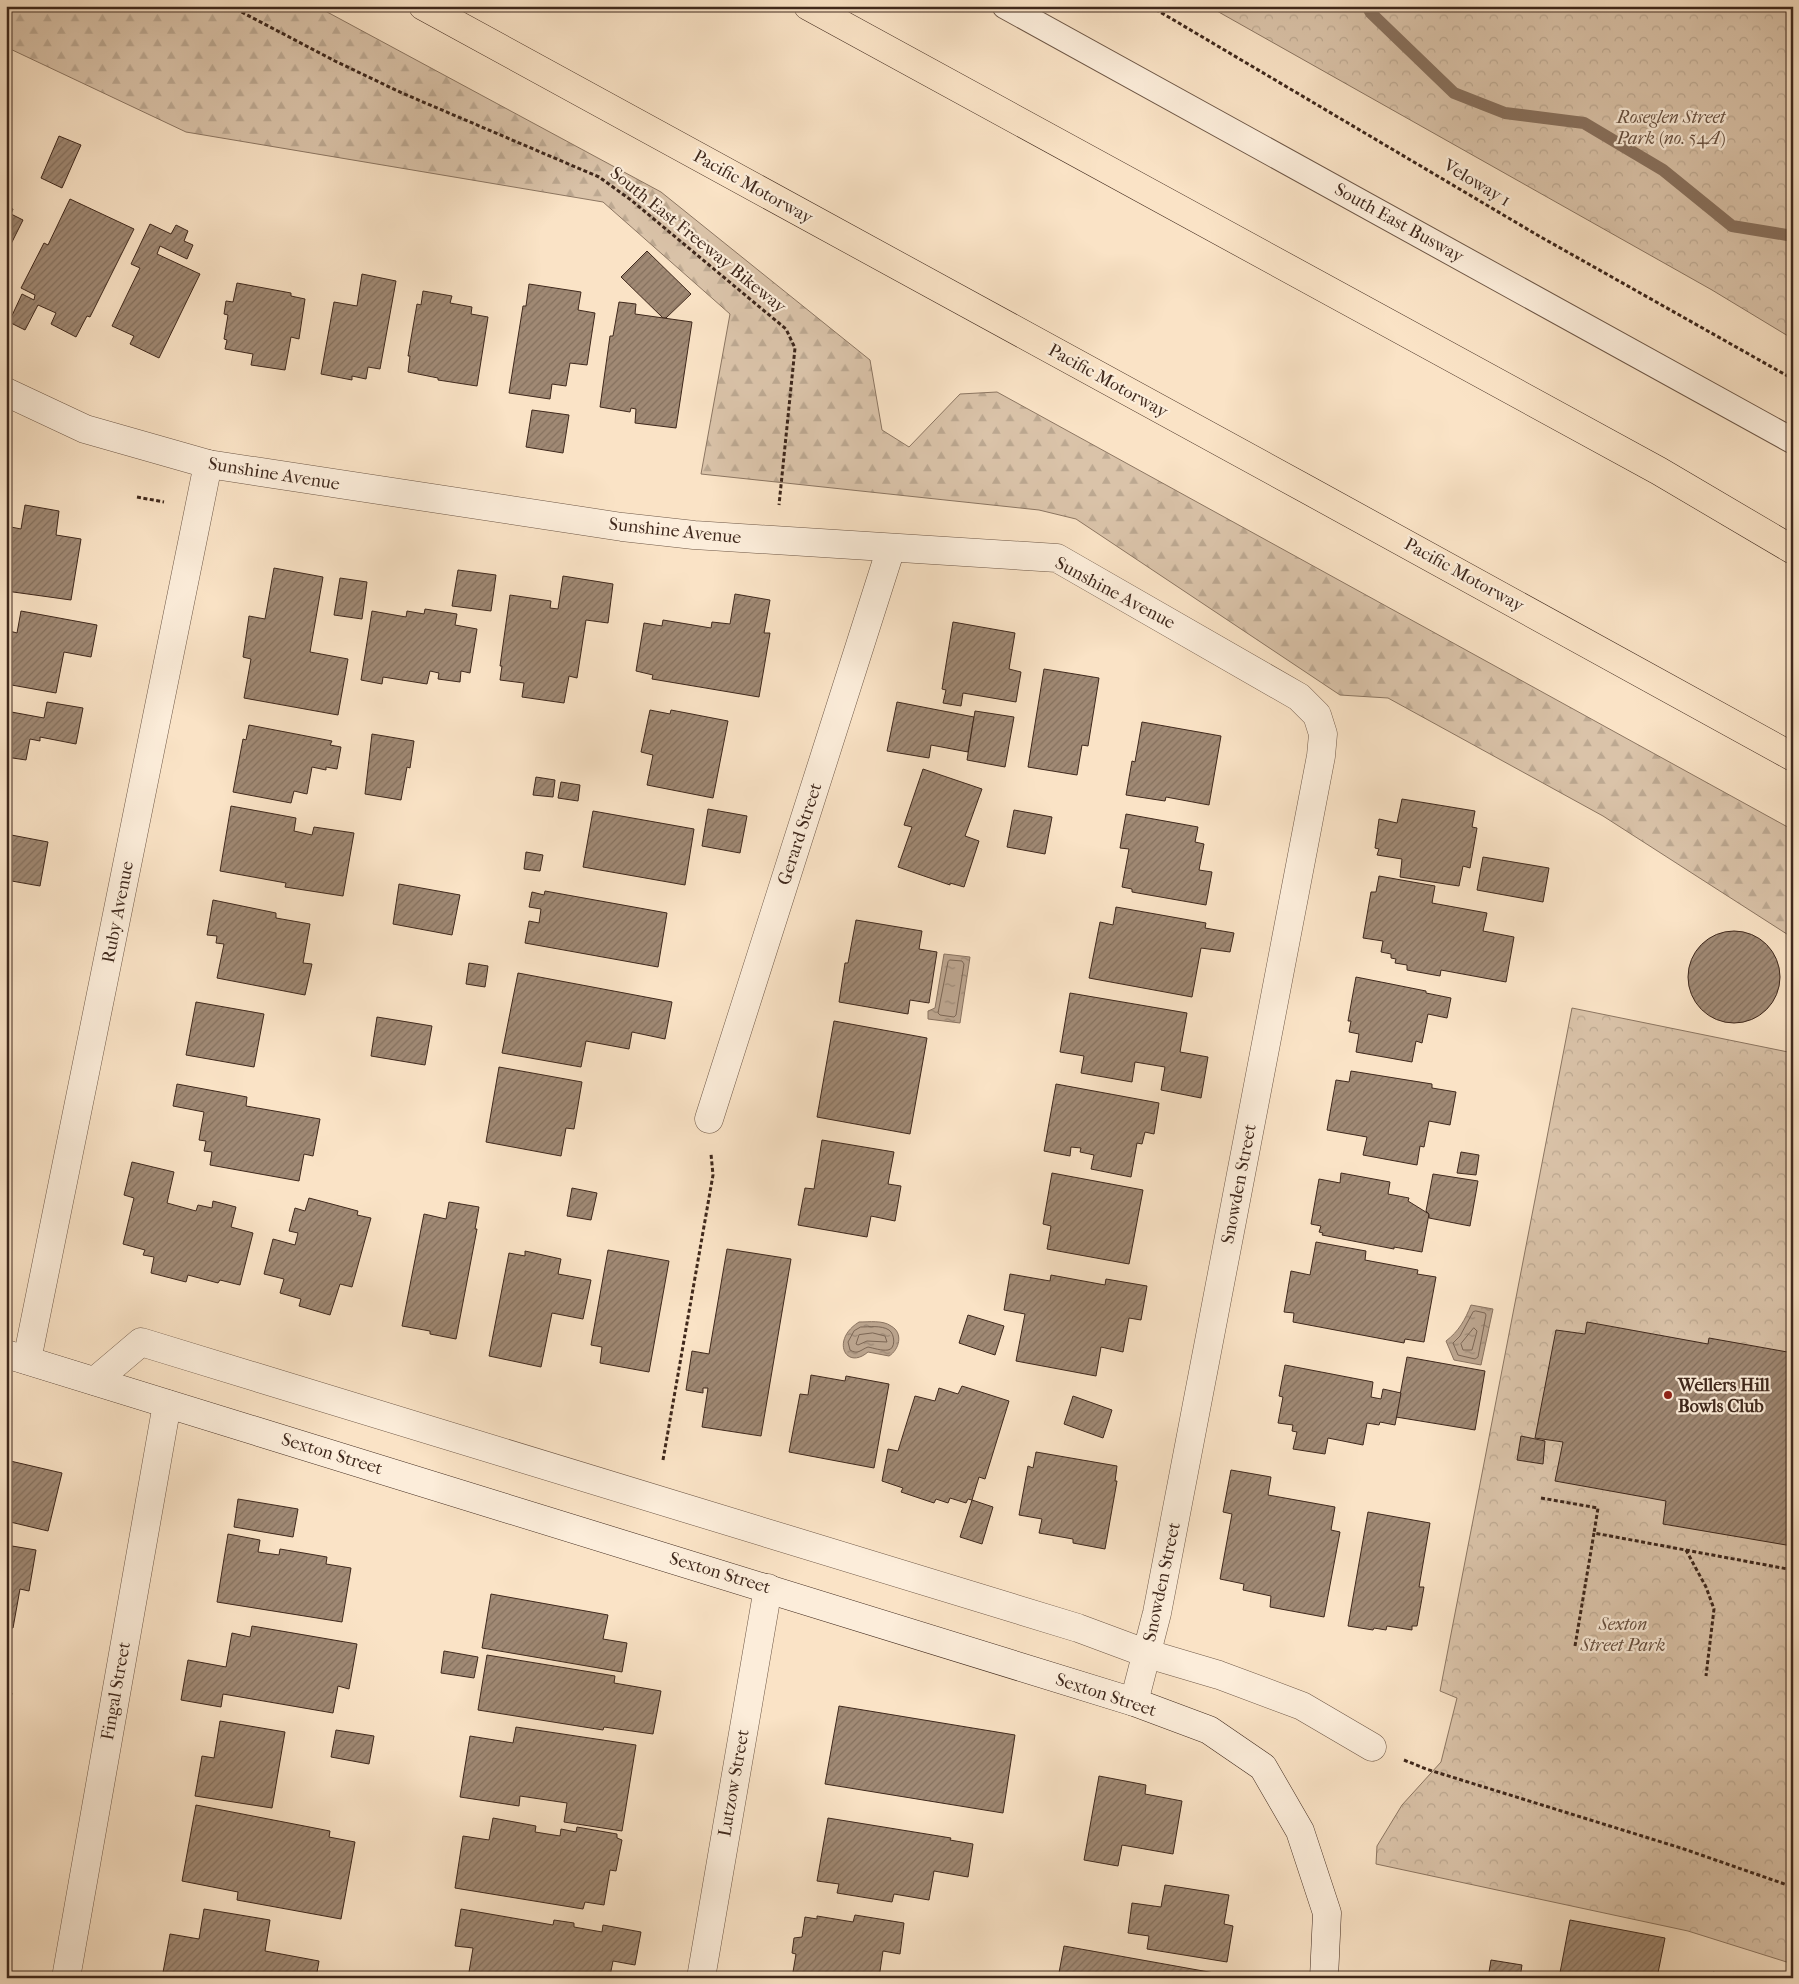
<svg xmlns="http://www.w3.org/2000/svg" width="1799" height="1984" viewBox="0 0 1799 1984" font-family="'IM FELL French Canon',serif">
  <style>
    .forest { fill: url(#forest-firs); stroke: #8c7662 }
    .park { fill: url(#park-crowns); stroke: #8c7662 }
    .water { fill: url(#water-ripples); stroke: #89725f }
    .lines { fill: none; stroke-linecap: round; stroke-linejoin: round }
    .shore { stroke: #7c6654; stroke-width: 1 }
    .stream { stroke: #89725f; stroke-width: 12 }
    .building { fill: url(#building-hatch); stroke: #3f281c }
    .lane-casing { stroke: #6e5746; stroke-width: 27 }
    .street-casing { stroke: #6e5746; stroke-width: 29 }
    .secondary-casing { stroke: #3f281c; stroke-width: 29 }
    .highway-casing { stroke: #3f281c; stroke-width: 29 }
    .path { stroke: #3f281c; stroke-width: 3; stroke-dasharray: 4 2.5; stroke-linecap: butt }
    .lane { stroke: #fcedda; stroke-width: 25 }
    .street { stroke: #fcedda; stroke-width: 28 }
    .secondary { stroke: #fcedda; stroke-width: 28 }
    .highway { stroke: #fae3c6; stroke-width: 28 }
    .poi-dot { fill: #8f2418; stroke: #fcedda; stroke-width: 2 }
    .labels { text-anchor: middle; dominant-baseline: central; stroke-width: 4.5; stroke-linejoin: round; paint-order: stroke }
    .park-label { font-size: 18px; font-style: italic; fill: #664f3f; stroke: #fcedda }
    .street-label { font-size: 18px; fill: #3f281c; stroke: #fcedda }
    .poi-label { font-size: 18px; font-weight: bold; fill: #3f281c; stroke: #fcedda; text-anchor: start }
  </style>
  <defs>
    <pattern id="forest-firs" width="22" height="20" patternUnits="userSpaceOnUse" patternTransform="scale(1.25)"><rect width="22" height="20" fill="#dac3a9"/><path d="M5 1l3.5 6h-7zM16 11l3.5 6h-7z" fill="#bca891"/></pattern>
    <pattern id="park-crowns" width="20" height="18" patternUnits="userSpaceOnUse" patternTransform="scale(1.25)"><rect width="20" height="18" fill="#dac3a9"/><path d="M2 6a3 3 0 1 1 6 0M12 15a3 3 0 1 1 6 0" fill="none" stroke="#bca891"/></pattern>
    <pattern id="water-ripples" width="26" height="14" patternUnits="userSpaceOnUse" patternTransform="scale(1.25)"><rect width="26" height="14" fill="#baa38c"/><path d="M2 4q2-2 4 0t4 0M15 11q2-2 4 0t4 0" fill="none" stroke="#998572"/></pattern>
    <pattern id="building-hatch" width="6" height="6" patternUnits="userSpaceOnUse" patternTransform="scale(1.25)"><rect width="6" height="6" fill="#a08974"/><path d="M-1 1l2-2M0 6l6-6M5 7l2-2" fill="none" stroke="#84705e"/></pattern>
  </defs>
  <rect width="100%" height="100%" fill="#fae3c6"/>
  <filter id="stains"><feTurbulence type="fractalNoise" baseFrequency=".004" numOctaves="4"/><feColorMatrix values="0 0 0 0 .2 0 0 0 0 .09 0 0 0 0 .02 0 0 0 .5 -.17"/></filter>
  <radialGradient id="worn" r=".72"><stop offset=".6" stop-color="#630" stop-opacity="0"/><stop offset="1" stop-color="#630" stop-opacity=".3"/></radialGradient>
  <path class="forest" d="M6 6H316L661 192 870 360 882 430 909 447 960 394 997 392 1793 830V938L1603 816 1388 698 1340 695 1076 519 1039 510 701 474 730 314 603 202 186 132 6 47Z"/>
  <g class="park">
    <path d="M1208 6H1793V339L1712 290Z"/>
    <path d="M1572 1008 1793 1053V1964L1688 1931 1376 1864 1377 1846 1402 1805 1441 1762 1457 1698 1440 1691Z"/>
  </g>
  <g class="water">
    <path d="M944 954 970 957 960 1023 928 1019V1011L935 1008Z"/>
    <path d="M1471 1305 1493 1309 1481 1365 1454 1360 1446 1341C1459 1331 1465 1320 1471 1305Z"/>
    <path d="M859 1322C869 1322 883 1320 891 1326 904 1333 899 1350 889 1356L868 1352C846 1371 830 1340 859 1322Z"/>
  </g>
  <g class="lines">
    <g class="shore">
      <path d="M950 960 962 961 964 964 956 1015 954 1017 940 1015 938 1013 948 962Z"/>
      <path d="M1476 1311 1485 1313 1486 1315 1478 1357 1475 1359 1458 1355 1453 1343 1460 1336 1473 1312Z"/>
      <path d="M861 1327C869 1327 881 1325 889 1330 895 1334 896 1349 888 1350 882 1351 873 1348 868 1347 860 1350 858 1355 850 1350L848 1342 854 1331Z"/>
      <path d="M1474 1328 1477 1331 1472 1350H1463L1461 1344Z"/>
      <path d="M873 1333 885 1336 887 1342 867 1341 858 1345 856 1344 859 1335Z"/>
    </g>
    <path class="stream" d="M1367 6 1371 13 1454 93 1505 113 1584 123 1663 170 1732 226 1793 236"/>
  </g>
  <g class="building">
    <path d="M59 136 81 145 62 188 41 178Z"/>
    <path d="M70 199 134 229 90 317 87 316 76 337 51 324 56 313 38 305 25 330 9 322 22 294 34 300 35 295 21 288 44 243 48 245Z"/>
    <path d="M6 207 13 209 11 214 23 220 6 254Z"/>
    <path d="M150 224 171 234 176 225 188 231 184 241 193 245 187 259 160 246 157 254 200 274 159 358 130 344 134 336 112 326 140 268 131 264Z"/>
    <path d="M647 251 691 294 666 318H663L621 277Z"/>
    <path d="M362 274 396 281 380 369 368 367 366 379 352 376V380L321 374 334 302 357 306Z"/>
    <path d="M237 283 291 293V296L305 299 299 339 291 337 285 370 251 365 253 354 225 349 227 340 224 339 228 315 224 314 226 301 233 302Z"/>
    <path d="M529 284 581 292 578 310 595 313 587 365 570 363 566 386 552 384 550 399 509 393 523 306H526Z"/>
    <path d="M423 291 452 296 450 303 472 307 471 314 488 317 477 386 438 380V378L408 372 410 356H408L417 304 421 305Z"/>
    <path d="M619 302 636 304 635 314 692 322 676 428 635 423 636 409 631 408 630 412 600 407 610 336H613Z"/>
    <path d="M532 410 569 415 563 453 526 447Z"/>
    <path d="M25 505 59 511 56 535 81 539 71 600 6 591V526L21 529Z"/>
    <path d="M274 568 323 577 310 652 348 659 338 715 244 698 251 659 243 657 249 616 265 619Z"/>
    <path d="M458 570 496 575 491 611 452 606Z"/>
    <path d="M563 576 613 584 608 623 586 620 577 678 569 676 564 703 522 697 524 683 500 680 502 666H500L510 595 551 601 550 608 558 609Z"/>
    <path d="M340 578 367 582 362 619 334 615Z"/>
    <path d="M735 594 770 600 764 633H770L759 697 652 679 653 675 636 671 644 623 662 626 663 620 711 628 712 622 730 624Z"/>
    <path d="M425 609 457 614 455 625 477 629 470 673 461 671 460 682 438 679 439 673 430 671 427 684 383 677 382 684 361 680 372 611 406 617 407 611 424 614Z"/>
    <path d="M21 611 97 625 91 657 64 652 56 693 6 684V630L17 633Z"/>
    <path d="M953 622 1015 633 1009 669 1021 672 1016 702 963 693 961 706 943 703 946 690 942 689Z"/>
    <path d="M1044 669 1099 678 1088 746 1082 745 1077 775 1028 767Z"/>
    <path d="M47 702 83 708 76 744 40 737V741L30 739 26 760 6 757V711L44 718Z"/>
    <path d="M897 702 974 717 968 752 931 745 929 758 887 751Z"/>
    <path d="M650 710 670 714 671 710 728 721 713 798 647 785 653 755 641 752Z"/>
    <path d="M975 711 1014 717 1005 767 967 760Z"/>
    <path d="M1142 722 1221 736 1209 805 1166 797 1165 801 1126 795 1132 761 1135 762Z"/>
    <path d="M249 725 332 741 330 745 341 747 337 769 326 767V770L312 767 307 794 294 791 291 803 233 792 243 739 246 740Z"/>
    <path d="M372 734 414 741 410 768 407 767 401 800 365 794Z"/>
    <path d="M923 769 982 789 965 836 979 841 964 887 950 883V885L898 867 912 827 904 825Z"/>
    <path d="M536 777 555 780 553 797 533 795Z"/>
    <path d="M561 782 580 785 578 801 558 798Z"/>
    <path d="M1402 799 1475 811 1472 827 1477 828 1470 868 1463 866 1459 886 1400 877 1402 859 1377 855 1379 849 1375 848 1379 819 1397 823Z"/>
    <path d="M231 806 296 818 294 831 312 835 314 827 354 833 343 896 285 887 286 883 220 871Z"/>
    <path d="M708 809 747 816 740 853 702 846Z"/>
    <path d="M1014 810 1052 817 1045 854 1007 847Z"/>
    <path d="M593 811 694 829 685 885 583 867Z"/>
    <path d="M1126 814 1198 827 1195 842 1204 844 1199 870 1212 872 1206 905 1132 892V889L1122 887 1129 849 1120 848Z"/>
    <path d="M6 834 48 842 40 886 6 880Z"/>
    <path d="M526 852 543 855 540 871 524 869Z"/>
    <path d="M1483 857 1549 868 1543 902 1477 890Z"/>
    <path d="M1379 876 1435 886 1432 903 1487 913 1483 931 1514 937 1506 982 1441 970 1440 976 1407 970V965L1395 963 1396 959 1391 958V954L1381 952 1383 941 1363 938 1371 892H1376Z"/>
    <path d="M399 884 460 895 452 935 393 924Z"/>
    <path d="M545 891 667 913 658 967 525 943 529 921 539 923 541 909 529 907 532 892 544 895Z"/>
    <path d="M213 900 276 913V918L310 924 303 963 312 964 305 995 217 978 224 944 216 943 217 936 207 935Z"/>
    <path d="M1116 907 1206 923 1205 928 1234 933 1230 952 1201 948 1192 997 1089 978 1100 922 1113 925Z"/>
    <path d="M856 920 922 931 919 949 937 952 929 1003 910 1000 908 1014 839 1002 845 963H848Z"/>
    <circle cx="1734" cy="977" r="46"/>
    <path d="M469 963 488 966 485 987 466 984Z"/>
    <path d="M518 973 672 1002 665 1039 632 1032 629 1049 586 1041 581 1067 502 1053Z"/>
    <path d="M1356 977 1426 991V993L1451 998 1447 1018 1428 1014 1422 1043 1416 1041 1412 1062 1356 1052 1359 1034 1349 1032 1351 1021H1348Z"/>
    <path d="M1070 993 1187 1013 1180 1052 1208 1057 1201 1098 1161 1090 1165 1067 1135 1062 1132 1082 1081 1073 1084 1056 1060 1052Z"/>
    <path d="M196 1002 264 1014 254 1067 186 1055Z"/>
    <path d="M377 1017 432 1026 425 1065 371 1056Z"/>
    <path d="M834 1021 927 1038 910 1134 817 1117Z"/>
    <path d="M499 1067 582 1082 574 1129 566 1128 561 1156 486 1142Z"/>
    <path d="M1351 1071 1432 1084V1088L1456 1092 1450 1125 1429 1121 1424 1147 1420 1146 1417 1165 1363 1155 1367 1137 1327 1130 1336 1080 1349 1082Z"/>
    <path d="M177 1084 247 1097 246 1106 320 1119 313 1156 304 1154 299 1181 210 1165 212 1152 204 1151 206 1141 199 1140 204 1112 173 1106Z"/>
    <path d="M1056 1084 1159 1103 1154 1134 1145 1132 1142 1144 1137 1143 1131 1177 1091 1169 1094 1155 1080 1152 1081 1148 1071 1147 1070 1156 1044 1151Z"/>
    <path d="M822 1140 894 1152 888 1184 901 1186 895 1221 871 1216 867 1237 798 1225 805 1188 814 1189Z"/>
    <path d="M1461 1152 1479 1155 1476 1175 1457 1173Z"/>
    <path d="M132 1162 174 1172 167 1203 196 1211 198 1205 212 1208 213 1201 236 1207 231 1227 253 1233 240 1285 220 1280 218 1283 188 1275 186 1282 151 1273 154 1257 143 1255 145 1250 123 1244 134 1198 124 1195Z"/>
    <path d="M1052 1173 1143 1190 1129 1264 1047 1249 1051 1226 1043 1224Z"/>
    <path d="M1341 1173 1390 1182 1388 1194 1409 1198 1408 1201 1429 1214 1422 1252 1394 1247V1249L1322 1235 1323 1233 1319 1232 1321 1226 1311 1224 1319 1179 1340 1183Z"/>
    <path d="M1433 1174 1478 1181 1470 1226 1429 1218V1214L1426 1211Z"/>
    <path d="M572 1188 597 1193 591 1220 567 1216Z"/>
    <path d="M309 1198 358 1211 357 1215 371 1218 352 1287 340 1284 330 1315 299 1306 301 1299 280 1293 284 1279 264 1274 273 1239 295 1245 298 1233 289 1231 295 1208 305 1211Z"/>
    <path d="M449 1202 479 1207 475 1229H477L456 1339 430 1334V1331L402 1326 424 1214 446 1219Z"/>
    <path d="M1316 1242 1366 1251 1365 1260 1418 1270 1417 1274 1436 1277 1424 1342 1405 1339 1404 1343 1293 1322 1294 1313 1284 1312 1291 1271 1310 1275Z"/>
    <path d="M727 1249 791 1259 761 1436 702 1427 708 1388H703V1393L686 1390 692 1351 709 1354Z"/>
    <path d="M608 1250 669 1261 649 1372 600 1363 602 1347 591 1345Z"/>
    <path d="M525 1251 561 1259 558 1274 591 1280 583 1319 552 1313 541 1367 489 1356 509 1253 525 1256Z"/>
    <path d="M1010 1274 1050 1281 1051 1275 1105 1285 1106 1279 1147 1286 1141 1320 1129 1318 1123 1352 1101 1347 1096 1376 1016 1361 1025 1314 1004 1310Z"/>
    <path d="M968 1315 1004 1326 995 1355 959 1343Z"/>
    <path d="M1587 1322 1708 1344 1709 1338 1793 1353 1792 1546 1663 1524 1666 1501 1555 1481 1563 1442 1535 1438 1556 1330 1585 1334Z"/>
    <path d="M1407 1357 1485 1371 1475 1430 1396 1417Z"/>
    <path d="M1285 1365 1373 1382 1371 1397 1381 1399 1383 1389 1401 1393 1395 1425 1380 1422 1379 1425 1367 1423 1363 1445 1328 1438 1325 1454 1293 1449 1297 1432 1292 1431 1293 1425 1278 1423 1283 1397 1279 1396Z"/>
    <path d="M811 1375 845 1381 846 1376 889 1384 874 1468 789 1452 800 1394 808 1395Z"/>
    <path d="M962 1386 1009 1401 985 1479 979 1477 972 1500 968 1499 966 1503 950 1498 948 1503 936 1499 934 1503 901 1492 903 1488 882 1481 888 1449 898 1451 915 1396 935 1401 939 1388 958 1394Z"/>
    <path d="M1073 1396 1112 1410 1103 1438 1064 1424Z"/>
    <path d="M1521 1436 1545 1441 1543 1464 1517 1460Z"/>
    <path d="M1036 1452 1117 1466 1115 1481H1117L1105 1549 1073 1543V1539L1039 1533 1042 1519 1019 1515 1028 1466 1033 1468Z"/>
    <path d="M6 1460 62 1473 48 1531 6 1521Z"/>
    <path d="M1231 1470 1271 1477 1268 1495 1335 1507 1331 1530 1340 1532 1324 1617 1270 1607 1271 1596 1243 1590 1244 1584 1220 1579 1232 1514 1223 1512Z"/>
    <path d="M238 1499 298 1509 293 1537 234 1527Z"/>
    <path d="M972 1500 993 1507 982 1544 960 1537Z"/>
    <path d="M1368 1512 1430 1523 1419 1587H1424L1417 1626H1412V1630L1387 1626 1386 1630 1374 1628 1373 1630 1348 1626Z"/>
    <path d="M228 1534 260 1540 258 1552 279 1555 280 1549 327 1557 326 1564 351 1568 342 1622 217 1602Z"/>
    <path d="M6 1545 36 1550 29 1591 20 1589 13 1628 6 1627Z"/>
    <path d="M491 1594 608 1615 603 1639 627 1643 622 1672 482 1648Z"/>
    <path d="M252 1626 357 1644 349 1689 338 1686 333 1713 223 1694 221 1707 181 1700 188 1660 226 1667 232 1633 250 1637Z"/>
    <path d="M444 1651 478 1657 474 1678 441 1673Z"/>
    <path d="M487 1655 615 1676 614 1683 661 1691 653 1734 604 1727 603 1730 478 1710Z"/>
    <path d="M6 1692 12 1693 6 1724Z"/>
    <path d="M839 1706 1015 1735 1003 1813 825 1784Z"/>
    <path d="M220 1721 285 1732 272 1808 195 1796 202 1756 214 1758Z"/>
    <path d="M516 1727 636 1745 622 1831 564 1822 567 1803 520 1796 519 1806 460 1797 470 1736 513 1743Z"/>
    <path d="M336 1730 374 1736 369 1764 331 1757Z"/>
    <path d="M1099 1776 1146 1785 1145 1794 1182 1801 1173 1854 1122 1845 1118 1866 1084 1860Z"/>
    <path d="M196 1805 330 1831 329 1837 355 1842 341 1919 237 1900 238 1892 182 1881Z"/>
    <path d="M493 1818 536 1826 535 1832 560 1836 561 1829 576 1832 577 1827 617 1834V1838L622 1840 616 1871 610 1870 604 1905 585 1902 583 1909 455 1888 463 1836 489 1840Z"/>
    <path d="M828 1818 951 1838 950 1840 973 1844 968 1877 934 1871 929 1900 894 1894 892 1902 837 1893 839 1884 817 1881Z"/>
    <path d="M1165 1885 1229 1895 1224 1924 1233 1926 1227 1962 1147 1949 1149 1936 1128 1933 1132 1903 1161 1907Z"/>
    <path d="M204 1909 270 1920 265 1951 319 1961 316 1978H162L170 1934 199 1939Z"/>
    <path d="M461 1909 553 1925 554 1920 574 1923V1927L602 1932 603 1925 641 1932 635 1965 613 1961 610 1976 600 1974V1978H468L473 1948 455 1946Z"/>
    <path d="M855 1915 904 1923 900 1954 883 1951 879 1978H792L796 1954 792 1953 794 1938 802 1937 805 1917 817 1919V1916L853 1922Z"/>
    <path d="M1570 1920 1665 1938 1657 1978H1559Z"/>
    <path d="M1064 1946 1220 1974 1219 1978H1058Z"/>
    <path d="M1491 1960 1522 1965 1520 1978H1488Z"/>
    <path d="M1713 1972 1738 1978H1712Z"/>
  </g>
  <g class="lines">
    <defs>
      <path id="lane" d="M1005 6 1793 441"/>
      <g id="street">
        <path d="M6 392 85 429 208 464 622 527 694 535 1057 558 1299 697 1317 715 1323 734 1321 756 1157 1613 1134 1702"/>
        <path d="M709 1119 891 548"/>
        <path d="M27 1360 208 464"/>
        <path d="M95 1381 141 1342 1078 1628 1148 1654 1219 1675 1302 1706 1372 1747"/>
        <path d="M66 1978 167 1404"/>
        <path d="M701 1978 768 1588"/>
      </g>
      <path id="secondary" d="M6 1354 1134 1702 1209 1730 1263 1767 1300 1831 1327 1913 1324 1978"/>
      <g id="highway">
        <path d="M423 6 1308 490 1793 757"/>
        <path d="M808 6 1659 471 1793 550"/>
      </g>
    </defs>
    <use href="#lane" class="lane-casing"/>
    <use href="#street" class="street-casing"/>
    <use href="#secondary" class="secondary-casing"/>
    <use href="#highway" class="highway-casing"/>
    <g class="path">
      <path d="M230 6 335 61 402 93 599 177 631 200 786 329 795 348 779 505"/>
      <path d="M1150 6 1539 236 1793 379"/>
      <path d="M137 497 164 502"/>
      <path d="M663 1460 713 1175 711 1154"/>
      <path d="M1541 1498 1598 1508 1594 1533"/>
      <path d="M1686 1550 1706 1587 1714 1609 1706 1676"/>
      <path d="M1575 1646 1594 1533 1793 1570"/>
      <path d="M1404 1760 1426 1769 1684 1849 1793 1887"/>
    </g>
    <use href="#lane" class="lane"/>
    <use href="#street" class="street"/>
    <use href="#secondary" class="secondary"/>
    <use href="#highway" class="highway"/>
  </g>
  <circle class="poi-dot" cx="1668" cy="1395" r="5"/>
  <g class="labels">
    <g class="park-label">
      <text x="1671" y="117">Roseglen Street<tspan x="1671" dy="21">Park (no. 54A)</tspan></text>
      <text x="1623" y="1624">Sexton<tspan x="1623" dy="21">Street Park</tspan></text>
    </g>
    <g class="street-label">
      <text transform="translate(1477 183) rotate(31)">Veloway 1</text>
      <text transform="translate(753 187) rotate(29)">Pacific Motorway</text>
      <text transform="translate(1399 223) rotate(29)">South East Busway</text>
      <text transform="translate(698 240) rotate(39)">South East Freeway Bikeway</text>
      <text transform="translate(1108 381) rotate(29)">Pacific Motorway</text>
      <text transform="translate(274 474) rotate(9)">Sunshine Avenue</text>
      <text transform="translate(675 531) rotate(6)">Sunshine Avenue</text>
      <text transform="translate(1464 575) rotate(29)">Pacific Motorway</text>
      <text transform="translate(1115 593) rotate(28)">Sunshine Avenue</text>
      <text transform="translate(800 834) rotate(-72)">Gerard Street</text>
      <text transform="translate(118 912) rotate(-79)">Ruby Avenue</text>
      <text transform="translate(1239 1184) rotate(-79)">Snowden Street</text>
      <text transform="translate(332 1454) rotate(17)">Sexton Street</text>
      <text transform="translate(720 1573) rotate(17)">Sexton Street</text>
      <text transform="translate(1162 1582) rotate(-78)">Snowden Street</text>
      <text transform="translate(116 1691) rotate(-80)">Fingal Street</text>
      <text transform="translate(1106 1695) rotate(18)">Sexton Street</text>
      <text transform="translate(734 1783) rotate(-80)">Lutzow Street</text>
    </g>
    <g class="poi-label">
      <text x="1678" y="1385">Wellers Hill<tspan x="1678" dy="21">Bowls Club</tspan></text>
    </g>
  </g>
  <rect width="1799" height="1984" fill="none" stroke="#fae3c6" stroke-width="25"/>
  <rect x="8" y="8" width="1784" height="1969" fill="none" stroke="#3f281c" stroke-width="2.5"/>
  <rect x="12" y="12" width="1774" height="1959" fill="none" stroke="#3f281c"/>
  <rect width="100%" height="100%" filter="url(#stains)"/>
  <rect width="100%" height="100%" fill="url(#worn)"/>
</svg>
